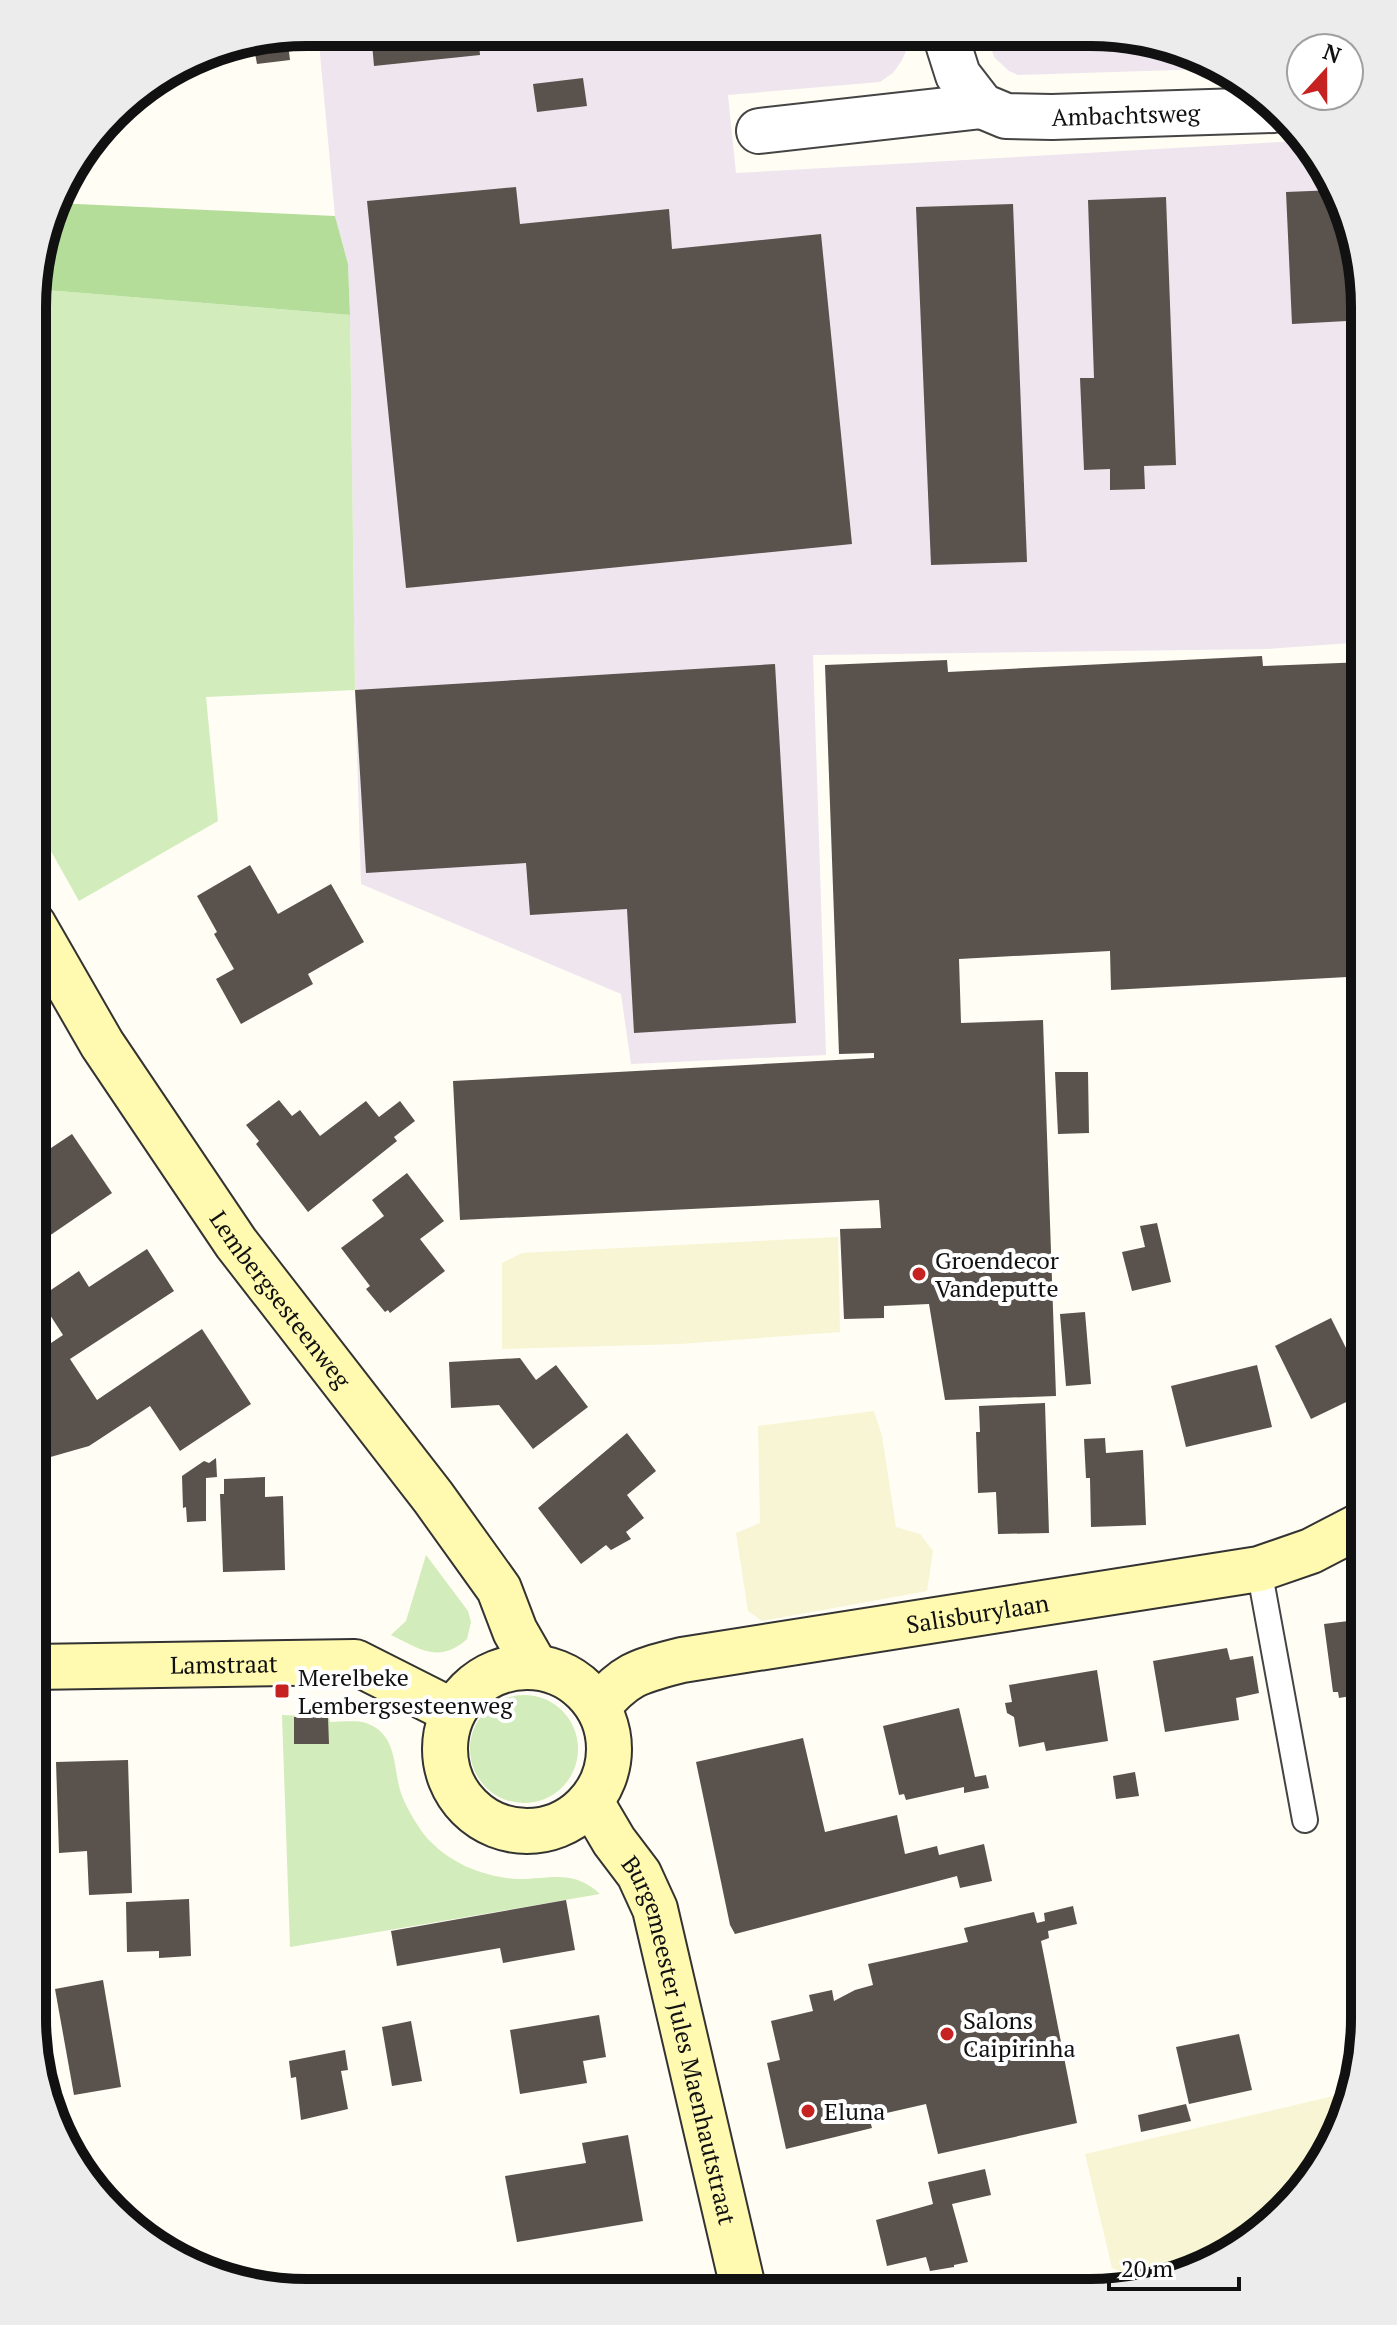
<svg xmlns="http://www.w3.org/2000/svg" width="1397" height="2325" viewBox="0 0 1397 2325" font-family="'PT Serif',serif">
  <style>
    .industrial { fill: #eee5ef }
    .farmland { fill: #f7f5d3 }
    .green { fill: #d2ecbb }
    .forest { fill: #b5dd9a }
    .building { fill: #5a524c }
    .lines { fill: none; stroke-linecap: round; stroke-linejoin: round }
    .lane-casing { stroke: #444; stroke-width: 28 }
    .street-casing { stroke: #444; stroke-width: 48 }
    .secondary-casing { stroke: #333; stroke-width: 48 }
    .lane { stroke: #fff; stroke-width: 24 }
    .street { stroke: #fff; stroke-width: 44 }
    .secondary { stroke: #fffaaf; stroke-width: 44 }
    .poi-dot { fill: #c72222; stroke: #fff; stroke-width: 3 }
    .labels { text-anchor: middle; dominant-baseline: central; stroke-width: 8; stroke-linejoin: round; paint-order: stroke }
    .street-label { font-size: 24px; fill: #111; stroke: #fff }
    .poi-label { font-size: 24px; fill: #111; stroke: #fff; text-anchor: start }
    .rim { fill: none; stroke: #111; stroke-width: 10 }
  </style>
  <rect width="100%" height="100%" fill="#fffdf4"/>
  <g class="industrial">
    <path d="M318 32 904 34 906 51 902 60 893 73 880 82 728 95 736 173 1298 141 1344 202 1365 307V642L1267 649 813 655 826 1055 631 1064 621 994 361 884 355 690 350 315 348 264 335 216Z"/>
    <path d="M987 34H1126L1209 69 1018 75 1009 71 994 57Z"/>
  </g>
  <g class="farmland">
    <path d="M838 1237 840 1332 680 1344 502 1349V1263L522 1253Z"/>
    <path d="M874 1411 882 1436 896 1527 920 1534 933 1551 927 1591 762 1621 748 1611 736 1533 760 1523 758 1426Z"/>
    <path d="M1351 2092 1344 2123 1308 2185 1195 2272 1147 2282 1112 2268 1085 2154Z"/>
  </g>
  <g class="green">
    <path d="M34 289 350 315 355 690 206 697 218 821 79 901 34 821Z"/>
    <path d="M426 1555 468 1611 471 1622 467 1639C439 1664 420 1649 391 1635L406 1621Z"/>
    <circle cx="524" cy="1749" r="54"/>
    <path d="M282 1715 329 1717 330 1722C341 1722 356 1720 366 1723 397 1734 393 1765 400 1790 404 1804 420 1832 431 1842 453 1865 488 1878 519 1879 552 1879 573 1869 600 1894L290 1947Z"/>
  </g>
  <path class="forest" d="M55 203 335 216 348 264 350 315 34 289V272Z"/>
  <g class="building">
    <path d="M371 32 478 33 480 55 374 66Z"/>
    <path d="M552 33H689V35L554 48Z"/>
    <path d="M774 33 819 34V36L775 40Z"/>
    <path d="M287 36 290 60 257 64 253 43Z"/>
    <path d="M583 78 587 106 537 112 533 84Z"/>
    <path d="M516 187 520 224 669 209 672 249 821 234 852 544 406 588 367 201Z"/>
    <path d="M1335 190 1344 202 1365 307V320L1292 324 1286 192Z"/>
    <path d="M1166 197 1176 465 1144 466 1145 489 1110 490V469L1084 470 1080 378H1094L1088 200Z"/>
    <path d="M1013 204 1027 562 931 565 916 207Z"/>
    <path d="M1262 656 1263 666 1365 662V976L1111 990 1110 951 959 959 961 1023 1043 1020 1056 1396 945 1400 929 1304 884 1306V1318L844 1319 840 1229 881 1228 879 1200 460 1220 453 1081 874 1058V1053L839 1054 825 665 947 660 948 672Z"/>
    <path d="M775 664 796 1023 634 1033 627 909 530 915 526 863 366 873 355 690Z"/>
    <path d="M250 865 278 914 331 884 364 942 308 974 313 984 241 1024 216 979 234 969 214 934 217 932 197 896Z"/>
    <path d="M1055 1072H1088L1089 1133 1058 1134Z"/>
    <path d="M279 1100 292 1116 300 1110 320 1136 366 1101 379 1117 400 1101 415 1121 394 1137 397 1141 308 1212 256 1144 259 1141 246 1125Z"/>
    <path d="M72 1134 112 1193 33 1247V1160Z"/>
    <path d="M407 1173 444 1221 420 1239 445 1271 390 1313 388 1310 385 1312 366 1289 370 1286 341 1248 384 1216 372 1200Z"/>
    <path d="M1157 1223 1171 1282 1132 1291 1122 1252 1145 1247 1140 1226Z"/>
    <path d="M147 1249 174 1291 70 1359 97 1400 202 1329 251 1404 180 1451 150 1406 89 1446 33 1462V1363L45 1356 44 1352 50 1348 48 1345 63 1335 39 1298 79 1271 89 1287Z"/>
    <path d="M1085 1312 1091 1384 1066 1386 1060 1314Z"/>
    <path d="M1331 1318 1365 1386V1393L1311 1419 1275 1346Z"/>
    <path d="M520 1358 536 1380 556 1365 588 1407 533 1449 499 1405 451 1408 449 1362Z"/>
    <path d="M1257 1365 1272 1427 1186 1447 1171 1386Z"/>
    <path d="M1045 1403 1049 1533 998 1534 996 1492 978 1493 976 1432H980L979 1406Z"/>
    <path d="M627 1433 656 1471 627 1495 644 1518 626 1532 631 1539 611 1550 606 1545 581 1564 538 1508Z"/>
    <path d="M1105 1438 1106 1453 1143 1450 1146 1525 1091 1527 1090 1478H1086L1084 1439Z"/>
    <path d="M216 1458 217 1477 206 1478V1521L187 1522 186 1507 183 1508 182 1476 204 1461 209 1463Z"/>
    <path d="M265 1477V1497L283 1496 285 1570 223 1572 220 1494H224V1479Z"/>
    <path d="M1365 1619 1363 1694 1339 1698 1338 1692H1333L1324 1624Z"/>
    <path d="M1227 1648 1230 1660 1253 1656 1259 1693 1236 1698 1239 1720 1165 1732 1153 1661Z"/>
    <path d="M1097 1670 1108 1741 1046 1751 1044 1742 1019 1747 1014 1717 1007 1713 1005 1703 1012 1702 1009 1685Z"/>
    <path d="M959 1708 975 1777 986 1775 989 1788 964 1793V1787L906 1800 904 1794 899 1795 883 1726Z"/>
    <path d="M294 1717H328L329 1744H294Z"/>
    <path d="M803 1738 825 1832 897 1815 905 1854 937 1846 939 1855 984 1844 992 1881 960 1888 957 1876 735 1934 730 1925 696 1762Z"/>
    <path d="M128 1760 132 1893 89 1895 87 1851 59 1853 56 1762Z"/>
    <path d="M1135 1772 1139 1796 1116 1799 1113 1776Z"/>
    <path d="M189 1899 191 1956 159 1958V1951L127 1952 126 1902Z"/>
    <path d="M566 1900 575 1950 503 1963 500 1948 397 1966 391 1931Z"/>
    <path d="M1073 1906 1077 1924 1048 1931 1049 1938 1041 1941 1077 2123 938 2154 926 2104 869 2117 872 2128 786 2149 767 2063 780 2060 771 2021 813 2011 809 1995 832 1990 834 2001 855 1990 873 1985 868 1964 968 1942 964 1928 1034 1912 1037 1923 1045 1921 1044 1913Z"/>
    <path d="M103 1980 121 2087 74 2095 55 1989Z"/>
    <path d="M599 2015 606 2057 583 2061 587 2083 520 2094 510 2030Z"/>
    <path d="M411 2021 422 2081 392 2086 382 2027Z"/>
    <path d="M1239 2034 1252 2090 1189 2104 1176 2047Z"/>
    <path d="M345 2050 348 2070 341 2071 348 2109 301 2120 296 2077 291 2078 289 2061Z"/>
    <path d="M1186 2104 1191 2121 1141 2132 1138 2115Z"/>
    <path d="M628 2135 643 2221 517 2242 505 2176 586 2163 582 2143Z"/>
    <path d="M985 2169 991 2195 952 2204 968 2262 954 2265V2267L930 2271 926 2257 887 2266 876 2220 933 2204 928 2182Z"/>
  </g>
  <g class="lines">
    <defs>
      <path id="lane" d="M1259 1569 1305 1820"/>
      <g id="street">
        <path id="s1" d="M945 34 958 75 982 106 1006 116 1052 117 1274 110"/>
        <path d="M759 131 982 106"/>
      </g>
      <g id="secondary">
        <path id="s2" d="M33 924 102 1044 236 1243 433 1497 499 1589 515 1631 535 1666"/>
        <circle cx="527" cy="1749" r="82"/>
        <path id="s3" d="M32 1667 355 1662 452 1711"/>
        <path id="s4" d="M598 1707C626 1673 640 1671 682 1660L1259 1569 1311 1551 1365 1523"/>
        <path id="s5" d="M591 1802 614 1841 639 1874 655 1909 744 2292"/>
      </g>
    </defs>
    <use href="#lane" class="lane-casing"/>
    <use href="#street" class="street-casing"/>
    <use href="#secondary" class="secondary-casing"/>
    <use href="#lane" class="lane"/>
    <use href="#street" class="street"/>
    <use href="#secondary" class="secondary"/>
  </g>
  <g class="poi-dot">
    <circle cx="919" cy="1274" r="8"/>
    <rect x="274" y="1683" width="16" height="16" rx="4"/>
    <circle cx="947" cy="2034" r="8"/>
    <circle cx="808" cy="2111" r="8"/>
  </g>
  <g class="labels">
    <g class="street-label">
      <text stroke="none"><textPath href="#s1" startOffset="228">Ambachtsweg</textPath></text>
      <text stroke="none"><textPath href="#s2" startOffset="450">Lembergsesteenweg</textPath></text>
      <text stroke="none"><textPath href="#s4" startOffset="398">Salisburylaan</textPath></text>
      <text stroke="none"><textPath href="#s3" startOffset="192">Lamstraat</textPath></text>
      <text stroke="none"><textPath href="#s5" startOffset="258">Burgemeester Jules Maenhautstraat</textPath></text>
    </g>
    <g class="poi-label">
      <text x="935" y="1260">Groendecor<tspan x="935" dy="28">Vandeputte</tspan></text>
      <text x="298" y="1677">Merelbeke<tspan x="298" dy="28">Lembergsesteenweg</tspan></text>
      <text x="963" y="2020">Salons<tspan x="963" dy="28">Caipirinha</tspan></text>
      <text x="824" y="2111">Eluna</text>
    </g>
  </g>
  <path d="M0 0H1397V2325H0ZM307 46H1090A261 261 0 0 1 1351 307V2018A261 261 0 0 1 1090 2279H307A261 261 0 0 1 46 2018V307A261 261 0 0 1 307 46Z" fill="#ececec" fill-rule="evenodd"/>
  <path class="rim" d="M307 46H1090A261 261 0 0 1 1351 307V2018A261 261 0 0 1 1090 2279H307A261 261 0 0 1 46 2018V307A261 261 0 0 1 307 46Z"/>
  <g transform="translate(1325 72) rotate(21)"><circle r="38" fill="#ffffff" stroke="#a0a0a0" stroke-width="2"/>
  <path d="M0-6L14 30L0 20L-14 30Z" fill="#c72222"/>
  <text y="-12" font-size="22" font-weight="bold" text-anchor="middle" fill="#111111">N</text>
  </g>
  <path d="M1109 2277v12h130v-12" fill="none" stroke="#111111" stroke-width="4"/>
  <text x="1121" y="2277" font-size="24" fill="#111111" stroke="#ffffff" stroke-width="6" paint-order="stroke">20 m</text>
</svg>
